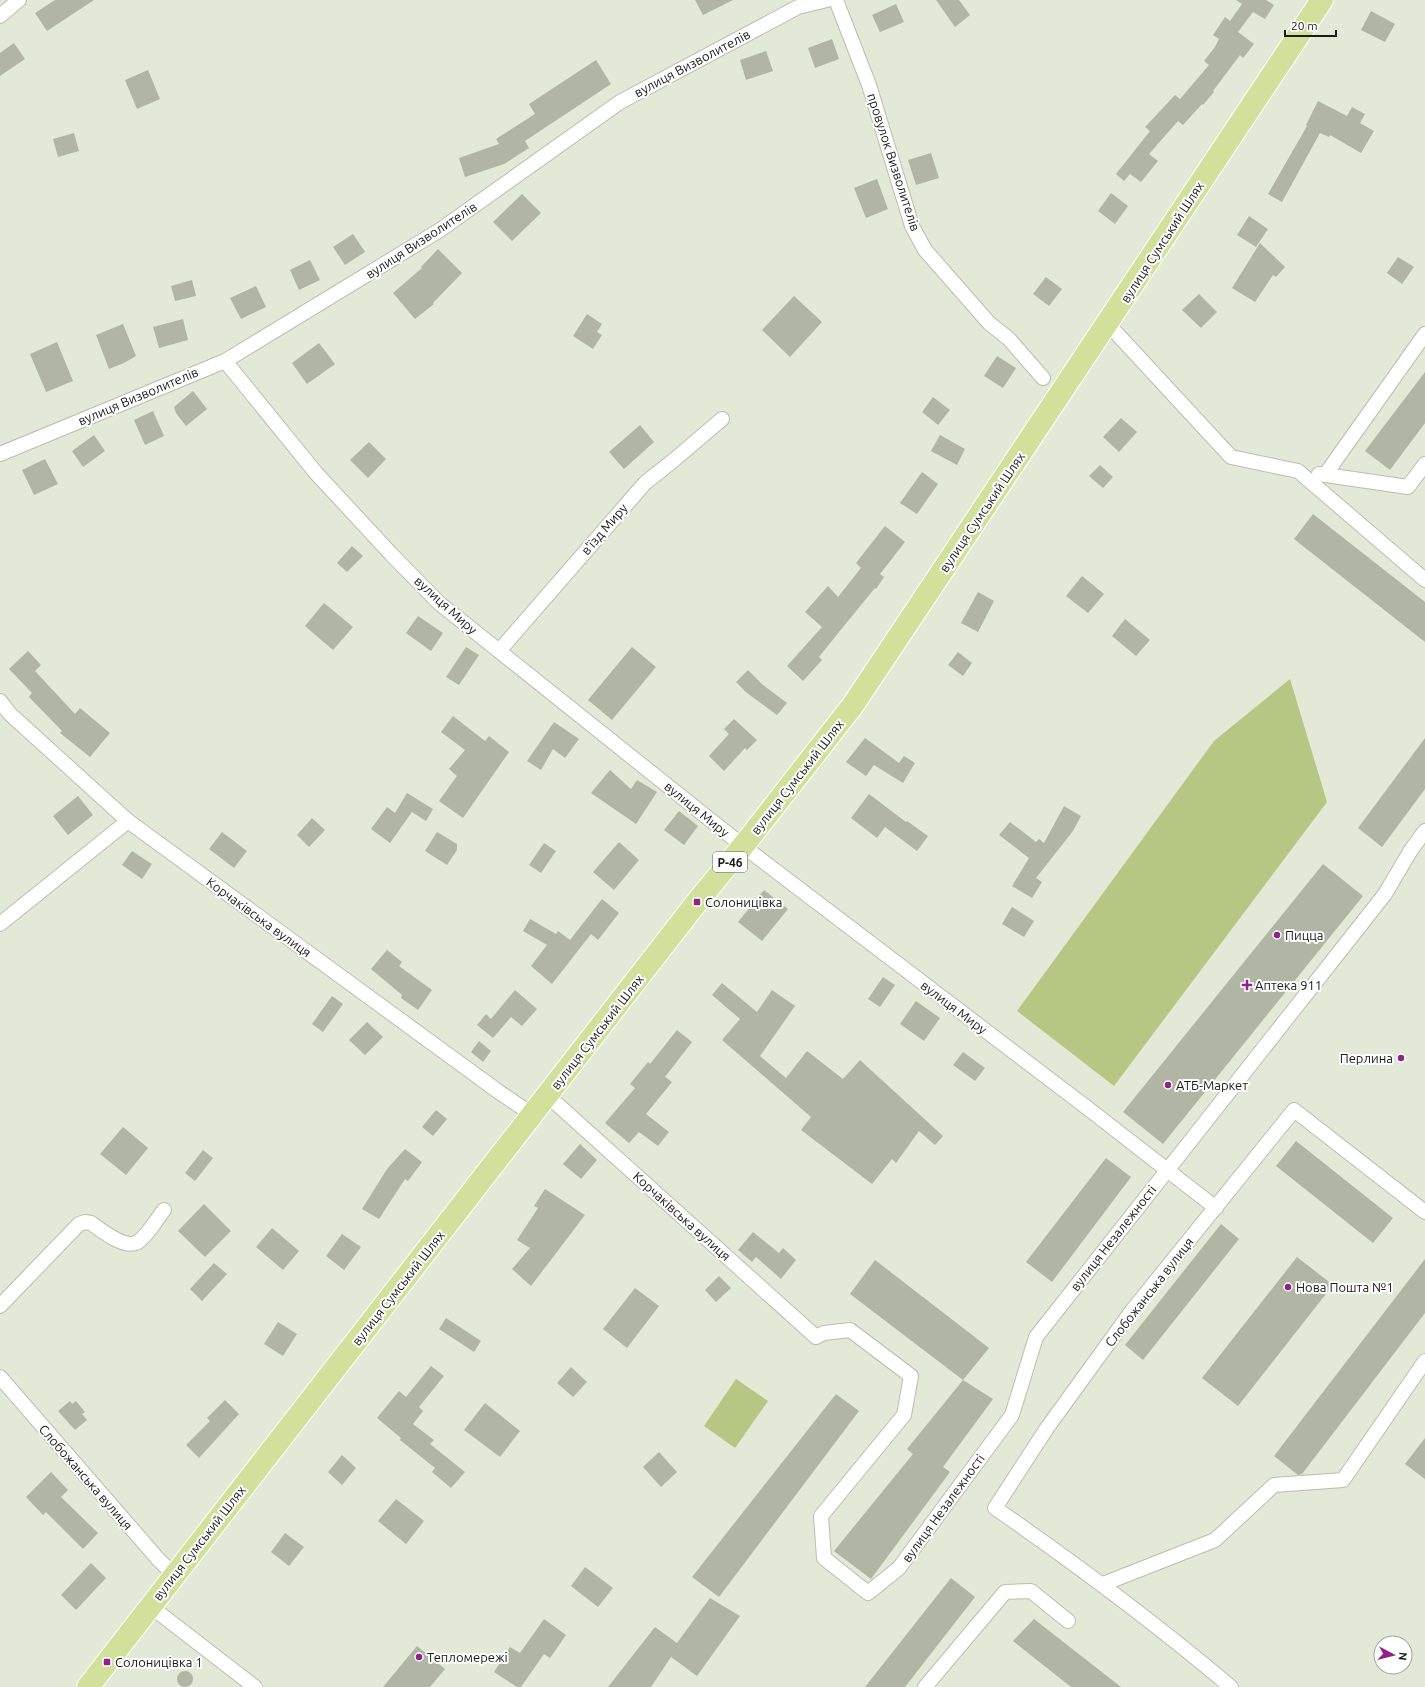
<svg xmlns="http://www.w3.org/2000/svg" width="1425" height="1687" viewBox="0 0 1425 1687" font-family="Ubuntu,sans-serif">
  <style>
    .green { fill: #b5c782 }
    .building { fill: #b0b5a4 }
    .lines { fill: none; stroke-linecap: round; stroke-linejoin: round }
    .minor-casing { stroke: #b9bead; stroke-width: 16 }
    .primary-casing { stroke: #fff; stroke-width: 24 }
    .minor { stroke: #fff; stroke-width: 14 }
    .primary { stroke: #d1e19c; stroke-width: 22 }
    .poi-dot { fill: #8e2488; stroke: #fff; stroke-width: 1.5 }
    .labels { text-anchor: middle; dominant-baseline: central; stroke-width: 4; stroke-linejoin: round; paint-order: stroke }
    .shield { fill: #fff; stroke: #5e5f5b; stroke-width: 1 }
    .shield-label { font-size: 12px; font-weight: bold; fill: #191b15 }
    .street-label { font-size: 13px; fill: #191b15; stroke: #fff }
    .poi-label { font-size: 13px; fill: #191b15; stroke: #fff; text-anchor: start }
  </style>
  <rect width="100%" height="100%" fill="#e3e9d7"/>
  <g class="green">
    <path d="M1290 679 1327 802 1114 1086 1017 1011 1214 741Z"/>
    <path d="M736 1379 768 1401 735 1448 704 1426Z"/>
  </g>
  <g class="building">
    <path d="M55 0H94L47 31 35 13Z"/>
    <path d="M695 0H733L703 15Z"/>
    <path d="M936 0H959L970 15 955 27Z"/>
    <path d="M1236 0H1266L1274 5 1265 19 1253 12 1238 32 1254 44 1243 58 1240 55 1213 91 1214 92 1203 105 1202 104 1183 125 1178 121 1149 154 1158 161 1141 182 1130 174 1124 181 1116 174 1150 131 1145 127 1175 95 1180 99 1209 65 1204 61 1215 47 1219 39 1213 35 1225 17 1230 21 1242 4Z"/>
    <path d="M896 4 904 22 880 32 872 15Z"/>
    <path d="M1371 11 1395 24 1385 42 1361 30Z"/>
    <path d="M832 39 839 59 815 68 808 48Z"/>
    <path d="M14 43 25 59 0 76V53Z"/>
    <path d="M766 51 773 71 746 80 740 60Z"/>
    <path d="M596 60 611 84 525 141 529 148 504 164 465 177 459 158 499 144 496 139 535 114 529 104Z"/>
    <path d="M148 70 160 99 137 109 125 80Z"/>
    <path d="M1318 101 1347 116 1352 107 1365 114 1360 123 1374 131 1361 153 1330 135 1329 137 1320 133 1282 202 1268 194 1307 126 1306 125Z"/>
    <path d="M74 133 79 151 58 157 53 139Z"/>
    <path d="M931 153 939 178 916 185 908 160Z"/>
    <path d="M877 179 888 209 866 218 854 188Z"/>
    <path d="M1111 193 1128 206 1115 224 1098 211Z"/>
    <path d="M522 194 541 213 512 241 493 222Z"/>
    <path d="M1249 216 1268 229 1256 247 1237 235Z"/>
    <path d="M353 234 365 252 345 265 333 247Z"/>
    <path d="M1260 243 1285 267 1276 277 1273 275 1255 302 1232 288Z"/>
    <path d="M438 249 462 273 433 303 434 304 415 319 393 293 422 268 421 267Z"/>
    <path d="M1398 257 1414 267 1402 284 1387 273Z"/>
    <path d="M310 260 320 280 299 290 290 270Z"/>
    <path d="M1046 277 1062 289 1049 306 1033 294Z"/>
    <path d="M192 280 196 296 175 301 171 286Z"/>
    <path d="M256 286 266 307 241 319 230 298Z"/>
    <path d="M1199 294 1217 312 1201 328 1182 310Z"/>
    <path d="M794 296 822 322 790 357 762 330Z"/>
    <path d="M587 314 602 324 597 332 602 335 593 349 573 336Z"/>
    <path d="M183 319 188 340 159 348 153 327Z"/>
    <path d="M123 324 136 356 124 363 109 369 96 335Z"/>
    <path d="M57 342 73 381 46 392 30 354Z"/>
    <path d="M319 343 335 364 307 384 292 363Z"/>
    <path d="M997 356 1016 368 1003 388 984 376Z"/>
    <path d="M1425 372V423L1390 470 1365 451Z"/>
    <path d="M193 391 207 409 186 426 176 413 174 407Z"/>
    <path d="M933 397 950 410 938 425 922 412Z"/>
    <path d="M153 411 164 436 145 445 134 420Z"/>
    <path d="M1121 418 1137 432 1119 452 1103 437Z"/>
    <path d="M640 425 654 442 624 469 609 452Z"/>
    <path d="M94 435 105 451 83 467 72 451Z"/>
    <path d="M940 435 965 449 957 465 931 451Z"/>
    <path d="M369 442 386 459 368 478 350 460Z"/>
    <path d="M45 459 58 484 34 495 22 470Z"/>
    <path d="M1100 465 1113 477 1103 488 1089 476Z"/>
    <path d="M922 472 938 484 917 514 900 503Z"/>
    <path d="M1313 514 1425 602V642L1294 539Z"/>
    <path d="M885 526 905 542 880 574 884 577 876 589 875 588 839 632 819 657 822 660 803 681 787 666 822 627 805 612 828 586 838 597 861 568 856 563Z"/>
    <path d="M352 546 363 556 347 572 337 563Z"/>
    <path d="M1082 576 1104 594 1088 613 1066 596Z"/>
    <path d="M978 592 994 601 978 632 961 623Z"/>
    <path d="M324 603 353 627 333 650 305 626Z"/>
    <path d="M418 616 443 633 431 651 406 633Z"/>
    <path d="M1125 619 1150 640 1136 656 1112 636Z"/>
    <path d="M466 647 479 655 459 685 446 677Z"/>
    <path d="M632 647 656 667 612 720 588 700Z"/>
    <path d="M28 651 41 665 35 671 75 714 80 708 110 733 90 757 60 733 62 731 29 697 32 693 9 669Z"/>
    <path d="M958 652 972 663 963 676 948 665Z"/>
    <path d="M748 670 763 685 787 703 777 715 747 693 736 682Z"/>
    <path d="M453 716 485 741 489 736 509 752 463 818 439 801 457 776 449 769 465 750 441 732Z"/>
    <path d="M734 719 757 740 747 750 745 748 724 771 709 756 729 734 724 729Z"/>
    <path d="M554 722 579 739 565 758 553 749 541 770 527 761Z"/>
    <path d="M865 738 899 763 904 756 915 763 903 783 874 765 866 776 846 762Z"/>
    <path d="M1425 738V789L1382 847 1358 828Z"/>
    <path d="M610 770 631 789 637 780 657 792 636 824 591 793Z"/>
    <path d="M407 793 433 809 426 821 412 812 390 843 371 829 387 807 395 813Z"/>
    <path d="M869 794 906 822 907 821 928 836 917 851 885 827 877 838 851 818Z"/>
    <path d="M78 796 93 815 68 835 53 816Z"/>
    <path d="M1064 806 1081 816 1073 831 1036 878 1042 882 1032 898 1012 886 1029 858 999 835 1010 822 1036 842 1039 839 1044 843Z"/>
    <path d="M679 811 698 826 684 845 664 830Z"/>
    <path d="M312 818 325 830 309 847 297 835Z"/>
    <path d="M222 832 247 851 234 868 209 849Z"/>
    <path d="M437 832 457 844V850L447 865 425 851Z"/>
    <path d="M619 842 639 860 614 890 593 872Z"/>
    <path d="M544 843 556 851 541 873 529 865Z"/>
    <path d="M132 851 152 864 142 879 122 865Z"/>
    <path d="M1323 864 1363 896 1163 1144 1123 1112Z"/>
    <path d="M764 890 788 909 762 941 738 922Z"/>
    <path d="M602 899 619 913 598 940 591 934 552 984 531 966 547 945 523 931 530 919 556 934 558 931 570 940Z"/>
    <path d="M1012 907 1034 921 1024 937 1002 924Z"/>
    <path d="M387 950 402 962 399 966 432 990 418 1010 401 998 402 995 371 969Z"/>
    <path d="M883 977 895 985 880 1007 868 999Z"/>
    <path d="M722 983 757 1012 772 990 795 1006 760 1056 786 1078 807 1051 843 1079 860 1060 943 1136 935 1145 919 1131 896 1163 892 1159 872 1184 801 1130 811 1117 722 1040 740 1019 712 995Z"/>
    <path d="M515 990 537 1009 522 1026 511 1017 493 1038 477 1025 486 1014 491 1019Z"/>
    <path d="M332 996 343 1004 323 1032 312 1024Z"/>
    <path d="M916 1001 940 1018 924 1041 900 1024Z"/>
    <path d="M367 1022 383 1037 365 1055 349 1040Z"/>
    <path d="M677 1030 692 1042 665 1077 672 1082 646 1114 669 1132 658 1146 639 1132 629 1143 605 1123 635 1088 630 1084 648 1062 650 1064Z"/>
    <path d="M479 1041 491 1051 483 1062 471 1052Z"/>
    <path d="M963 1052 985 1068 975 1081 953 1065Z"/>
    <path d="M436 1110 447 1119 433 1136 422 1127Z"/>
    <path d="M123 1127 148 1148 126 1175 100 1154Z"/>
    <path d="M1296 1141 1393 1218 1373 1243 1276 1166Z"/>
    <path d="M580 1144 597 1160 581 1179 563 1164Z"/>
    <path d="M405 1149 422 1162 408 1181 405 1179 379 1219 362 1209 387 1169Z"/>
    <path d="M203 1150 213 1158 195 1181 185 1173Z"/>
    <path d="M1106 1158 1131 1177 1052 1282 1026 1262Z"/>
    <path d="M545 1189 585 1215 531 1286 512 1269 530 1248 517 1240 538 1208 534 1206Z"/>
    <path d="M204 1204 231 1231 205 1257 178 1231Z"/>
    <path d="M1221 1224 1239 1239 1143 1360 1125 1345Z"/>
    <path d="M272 1228 299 1251 283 1270 256 1247Z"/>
    <path d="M753 1232 779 1253 783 1248 796 1260 781 1279 756 1257 752 1262 738 1250Z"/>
    <path d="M342 1234 361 1247 344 1270 326 1256Z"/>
    <path d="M1297 1257 1333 1285 1238 1406 1202 1378Z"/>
    <path d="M1425 1259V1313L1302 1474 1298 1475 1274 1456Z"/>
    <path d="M875 1260 989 1348 963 1380 993 1399 943 1467 950 1472 871 1579 834 1551 913 1454 907 1449 963 1380 850 1294Z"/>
    <path d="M214 1263 227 1274 202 1301 190 1289Z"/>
    <path d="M719 1276 731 1288 716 1302 705 1290Z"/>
    <path d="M635 1288 659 1306 627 1348 603 1329Z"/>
    <path d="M446 1318 481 1341 474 1352 439 1329Z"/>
    <path d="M278 1322 297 1334 283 1356 264 1344Z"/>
    <path d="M431 1366 444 1376 419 1407 423 1411 413 1424 434 1440 430 1444 465 1472 451 1488 432 1472 435 1468 400 1440 401 1438 377 1418 399 1391 406 1397Z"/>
    <path d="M571 1367 587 1382 573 1397 557 1383Z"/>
    <path d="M836 1394 859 1411 719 1597 692 1577Z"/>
    <path d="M225 1400 239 1414 199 1458 186 1445 210 1421 207 1418Z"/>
    <path d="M70 1401 72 1404 76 1401 85 1412 82 1414 87 1420 75 1430 58 1411Z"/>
    <path d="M485 1403 520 1431 500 1457 464 1430Z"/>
    <path d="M1425 1438V1479L1405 1464Z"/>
    <path d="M659 1452 677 1472 661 1487 643 1467Z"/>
    <path d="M342 1455 356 1468 342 1485 328 1472Z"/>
    <path d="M51 1472 68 1490 61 1497 98 1533 83 1549 46 1512 43 1515 26 1497Z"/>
    <path d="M396 1499 424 1521 406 1544 378 1521Z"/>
    <path d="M285 1533 304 1547 289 1566 271 1552Z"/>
    <path d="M91 1563 106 1578 76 1610 61 1595Z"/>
    <path d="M585 1567 613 1588 598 1607 571 1586Z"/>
    <path d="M951 1578 975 1597 905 1687H865Z"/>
    <path d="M710 1598 740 1616 697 1676 671 1657 651 1687H608L655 1627 677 1643Z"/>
    <path d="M544 1619 566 1635 550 1658 544 1654 521 1687H517L494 1672 510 1647 520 1653Z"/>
    <path d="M1034 1619 1121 1687H1071L1013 1641Z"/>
    <path d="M417 1646 445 1669 430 1687H383Z"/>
    <circle cx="185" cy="1679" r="8"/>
  </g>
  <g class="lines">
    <defs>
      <g id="minor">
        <path d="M836 0 869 85 912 226 925 250 989 323 1009 339 1043 378"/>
        <path d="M0 16 19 0"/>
        <path d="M1108 324 1231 457 1298 471 1425 580"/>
        <path d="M225 361 316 473 391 554 439 603 743 846 1090 1110 1216 1208"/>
        <path d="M0 454 225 361 440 230 620 102 798 7 827 0"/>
        <path d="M1319 474 1408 487 1425 464"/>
        <path d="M1325 475 1425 334"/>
        <path d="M499 651 645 483 674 460 722 419"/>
        <path d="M0 701 10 714 128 821 499 1092 533 1115"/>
        <path d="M0 924 128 821"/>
        <path d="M548 1096 816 1337 824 1333 850 1330 911 1376 904 1415 821 1516 824 1558 868 1593 899 1568 1012 1415 1036 1337 1385 894 1411 850 1425 831"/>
        <path d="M0 1306 79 1224 85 1222 91 1223C101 1230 125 1250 138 1242 148 1235 156 1220 164 1210"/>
        <path d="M0 1377 158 1559 174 1575"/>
        <path d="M1103 1584 1215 1540 1274 1485 1343 1480 1425 1361"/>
        <path d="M150 1606 255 1687"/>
        <path d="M925 1687 1005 1592 1031 1591 1068 1621"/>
        <path d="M1231 1687C1155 1623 1076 1564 995 1508L1047 1428 1131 1312 1294 1110 1425 1212"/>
      </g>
      <path id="primary" d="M88 1687 697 902 743 846 853 705 1322 0"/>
    </defs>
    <use href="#minor" class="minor-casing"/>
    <use href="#primary" class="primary-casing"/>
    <use href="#minor" class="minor"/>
    <use href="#primary" class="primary"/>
  </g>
  <g class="poi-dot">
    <rect x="693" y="898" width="8" height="8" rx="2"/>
    <circle cx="1277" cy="935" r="4"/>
    <path d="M1245 979h4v4h4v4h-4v4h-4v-4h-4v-4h4z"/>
    <circle cx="1401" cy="1058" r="4"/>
    <circle cx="1168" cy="1085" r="4"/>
    <circle cx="1288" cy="1287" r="4"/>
    <circle cx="419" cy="1657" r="4"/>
    <rect x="103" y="1658" width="8" height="8" rx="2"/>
  </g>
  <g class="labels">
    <rect class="shield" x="713" y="852" width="34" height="20" rx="3"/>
    <g class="shield-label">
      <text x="730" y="862">Р-46</text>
    </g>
    <g class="street-label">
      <text transform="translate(692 63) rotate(-28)">вулиця Визволителів</text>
      <text transform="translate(894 162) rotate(72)">провулок Визволителів</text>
      <text transform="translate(421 240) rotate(-33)">вулиця Визволителів</text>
      <text transform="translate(1162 242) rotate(-57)">вулиця Сумський Шлях</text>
      <text transform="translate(138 396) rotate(-23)">вулиця Визволителів</text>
      <text transform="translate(982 512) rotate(-56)">вулиця Сумський Шлях</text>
      <text transform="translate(604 529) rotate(-49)">в'їзд Миру</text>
      <text transform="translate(446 605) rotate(42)">вулиця Миру</text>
      <text transform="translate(797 777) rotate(-52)">вулиця Сумський Шлях</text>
      <text transform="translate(697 809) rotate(39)">вулиця Миру</text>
      <text transform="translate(259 917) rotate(36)">Корчаківська вулиця</text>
      <text transform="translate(954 1007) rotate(37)">вулиця Миру</text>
      <text transform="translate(597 1032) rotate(-52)">вулиця Сумський Шлях</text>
      <text transform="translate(682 1216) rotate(42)">Корчаківська вулиця</text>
      <text transform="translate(1113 1238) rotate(-52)">вулиця Незалежності</text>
      <text transform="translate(398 1288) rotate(-52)">вулиця Сумський Шлях</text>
      <text transform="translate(1149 1292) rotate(-52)">Слобожанська вулиця</text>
      <text transform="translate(86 1477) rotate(49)">Слобожанська вулиця</text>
      <text transform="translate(943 1508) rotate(-54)">вулиця Незалежності</text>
      <text transform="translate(199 1543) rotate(-52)">вулиця Сумський Шлях</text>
    </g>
    <g class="poi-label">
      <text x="705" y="902">Солоницівка</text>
      <text x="1285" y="935">Пицца</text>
      <text x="1255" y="985">Аптека 911</text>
      <text x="1393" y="1058" text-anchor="end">Перлина</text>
      <text x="1176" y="1085">АТБ-Маркет</text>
      <text x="1296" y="1287">Нова Пошта №1</text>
      <text x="427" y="1657">Тепломережі</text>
      <text x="115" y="1662">Солоницівка 1</text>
    </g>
  </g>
  <g transform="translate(1393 1655) rotate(97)"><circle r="19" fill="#ffffff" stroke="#a3a4a1"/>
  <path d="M0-3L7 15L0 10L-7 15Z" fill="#8e2488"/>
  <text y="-6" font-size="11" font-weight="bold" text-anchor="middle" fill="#191b15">N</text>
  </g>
  <path d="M1285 30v6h51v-6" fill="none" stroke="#191b15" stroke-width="2"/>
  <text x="1291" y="30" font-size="12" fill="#191b15" stroke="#ffffff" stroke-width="3" paint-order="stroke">20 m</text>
</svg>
